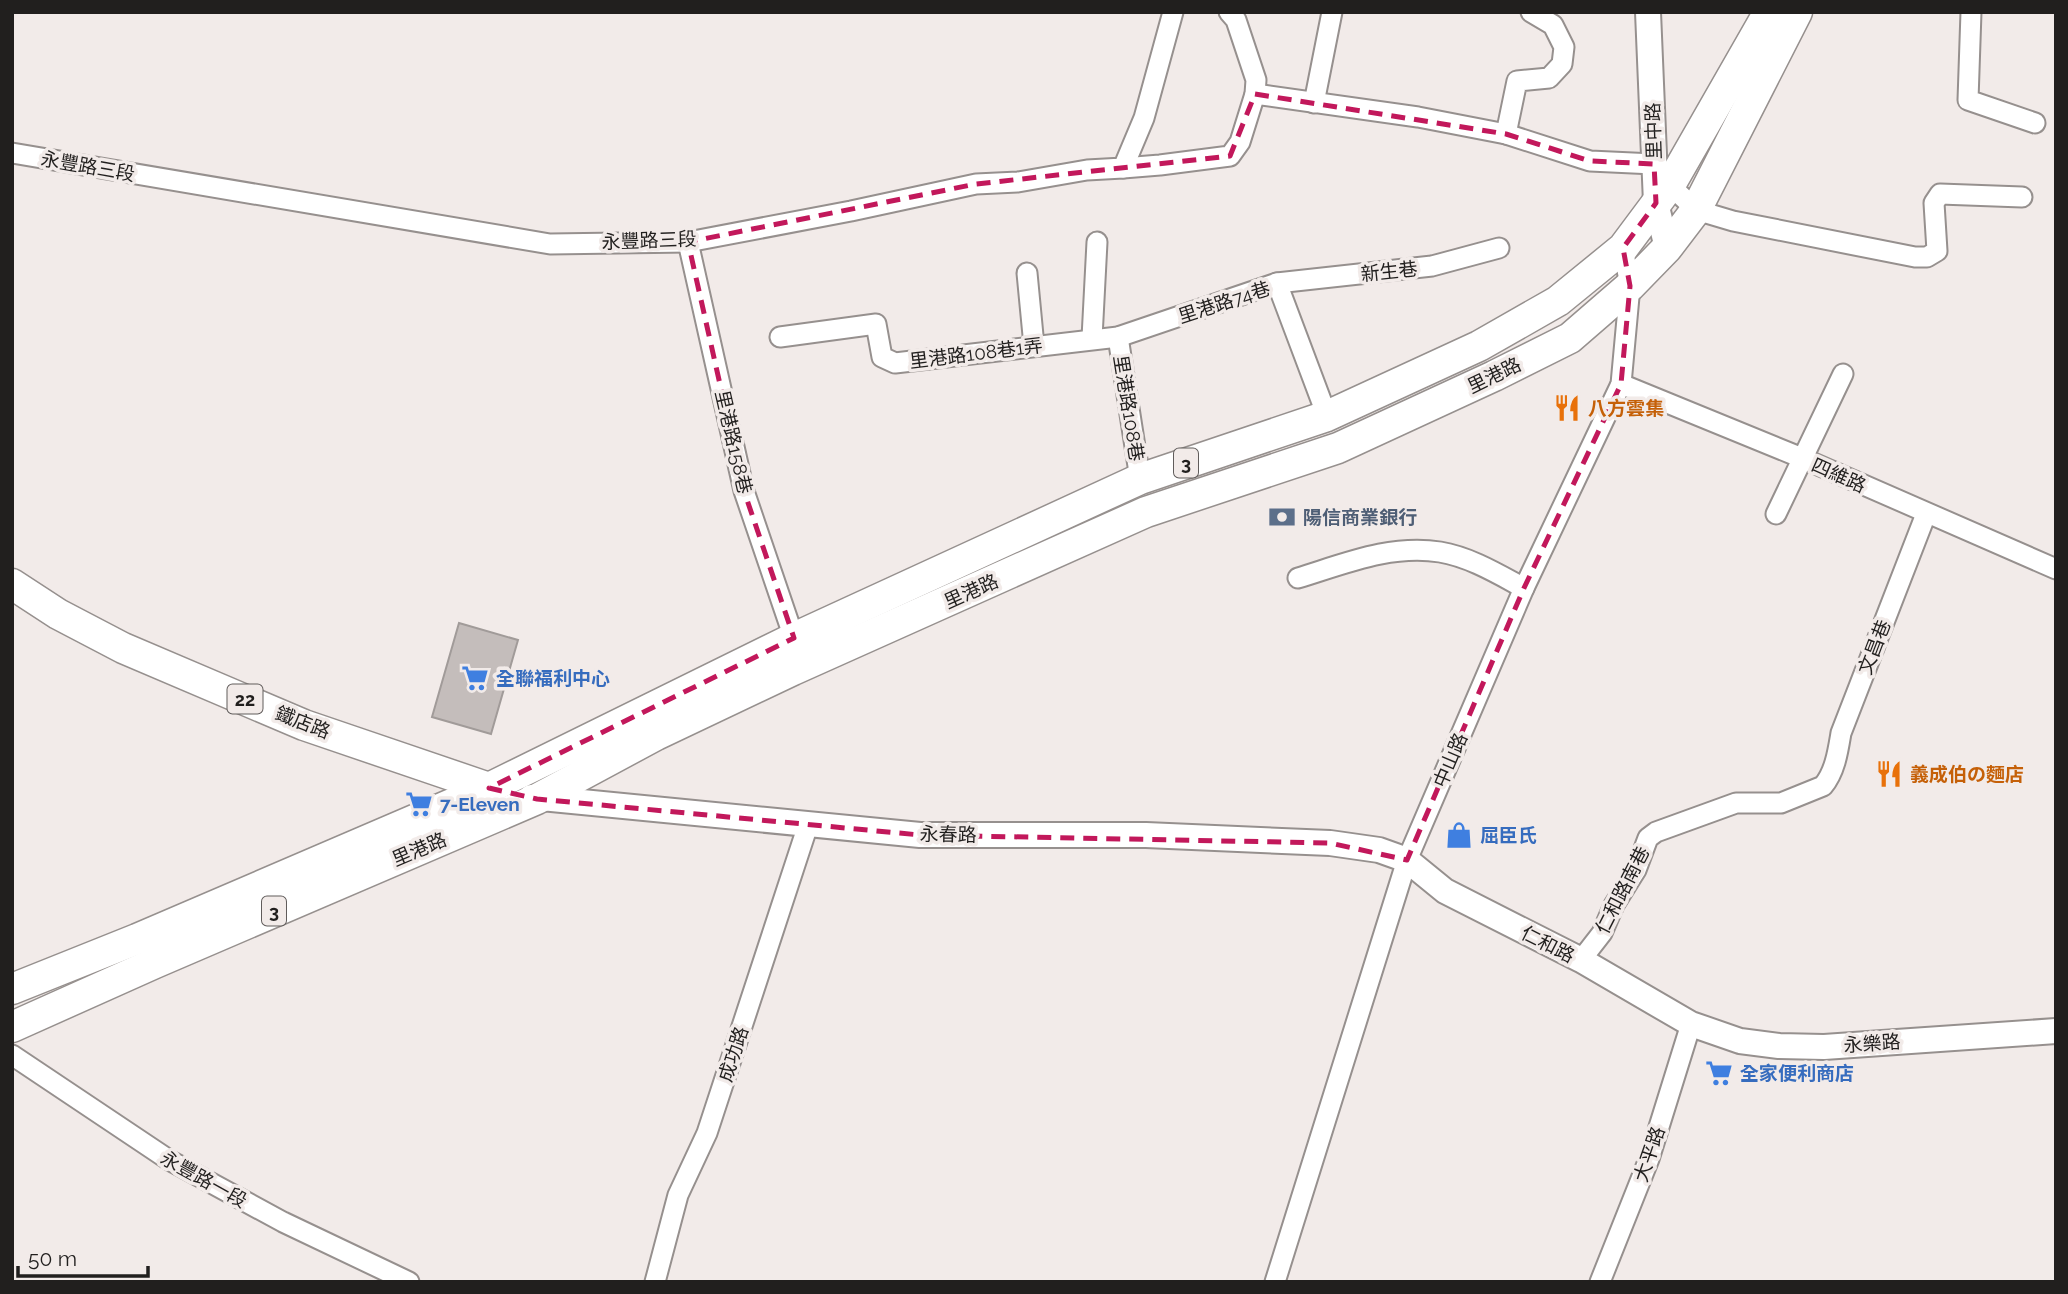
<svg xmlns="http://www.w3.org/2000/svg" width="2068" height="1294" viewBox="0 0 2068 1294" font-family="Raleway,'Noto Sans TC','Noto Sans JP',sans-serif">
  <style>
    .building { fill: #c4bdbb; stroke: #a19b99; stroke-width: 2 }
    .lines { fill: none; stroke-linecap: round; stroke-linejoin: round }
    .minor-casing { stroke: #96908e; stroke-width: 23 }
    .tertiary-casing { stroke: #96908e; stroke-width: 28 }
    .primary-casing { stroke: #96908e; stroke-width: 33 }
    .minor { stroke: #fff; stroke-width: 19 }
    .tertiary { stroke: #fff; stroke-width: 24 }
    .primary { stroke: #fff; stroke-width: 30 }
    .marked { fill: none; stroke: #c2185b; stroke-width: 5; stroke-dasharray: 14 9; stroke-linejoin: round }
    .labels { text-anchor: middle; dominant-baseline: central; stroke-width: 7; stroke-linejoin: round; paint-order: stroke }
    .shield { fill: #f2ebe9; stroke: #605c5b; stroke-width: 2 }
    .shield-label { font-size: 18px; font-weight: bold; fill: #211f1e }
    .street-label { font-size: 19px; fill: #211f1e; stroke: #f2ebe9 }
    .food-label { font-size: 19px; font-weight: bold; fill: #c56008; stroke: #f2ebe9; text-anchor: start }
    .service-label { font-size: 19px; font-weight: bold; fill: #4e5e75; stroke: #f2ebe9; text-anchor: start }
    .shop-label { font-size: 19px; font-weight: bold; fill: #366cbe; stroke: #f2ebe9; text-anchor: start }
  </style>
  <rect width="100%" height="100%" fill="#f2ebe9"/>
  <path class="building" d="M459 623 518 640 491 734 432 717Z"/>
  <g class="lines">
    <defs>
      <g id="minor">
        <path d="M1971 12 1968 100 2035 123"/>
        <path d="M1255 94 1418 117 1506 134 1590 161 1654 164"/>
        <path d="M1314 103 1332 12"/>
        <path d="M1506 134 1517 81 1549 78 1562 64 1564 47 1553 25 1531 12"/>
        <path d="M12 153 550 244 688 242 851 211 976 184 1018 182 1087 170 1123 168 1144 118 1173 12"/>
        <path d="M1123 168 1160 165 1230 156 1240 142 1255 94 1256 80 1236 20 1229 12"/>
        <path d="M1670 185 1696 210 1733 221 1915 257H1927L1937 251 1934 203 1940 194 2022 197"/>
        <path d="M688 242 744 491 794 638"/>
        <path d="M1027 273 1034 346"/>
        <path d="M1277 283 1327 416"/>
        <path d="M780 337 876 324 882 357 895 363 1118 337 1277 283 1432 266 1499 248"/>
        <path d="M1118 337 1140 479"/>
        <path d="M1092 338 1097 242"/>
        <path d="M1621 384 1802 458 2056 569"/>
        <path d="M1776 514 1843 374"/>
        <path d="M1298 578C1344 564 1391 544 1440 552 1470 557 1498 574 1524 588"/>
        <path d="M1581 960 1602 933 1614 905 1636 870 1648 838 1656 832 1736 803H1781L1823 786C1835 772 1838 751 1841 733L1926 514"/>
        <path d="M12 1055 169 1160 283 1222 409 1282"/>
        <path d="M655 1282 678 1195 707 1133 808 825"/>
        <path d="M1275 1282 1407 860 1524 588 1621 384 1630 286 1623 248"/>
        <path d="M1600 1282 1649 1159 1691 1024"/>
      </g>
      <g id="tertiary">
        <path d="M1648 12 1656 203 1667 248"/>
        <path d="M531 797 920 835H1146L1330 843 1379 850 1407 860 1445 891 1581 960 1691 1024 1740 1041 1779 1046 1824 1047 2056 1031"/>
      </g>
      <g id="primary">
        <path d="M12 584 58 614 123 648 304 725 489 788"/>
        <path d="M12 989 137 939 489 788 794 638 1140 479 1327 416 1479 346 1558 301 1623 248 1670 185 1769 12"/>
        <path d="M12 1027 155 963 537 799 656 735 793 670 1146 512 1338 448 1494 376 1570 338 1630 286 1667 248 1696 210 1797 12"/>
      </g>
    </defs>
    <use href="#minor" class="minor-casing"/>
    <use href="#tertiary" class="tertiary-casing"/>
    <use href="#primary" class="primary-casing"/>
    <use href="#minor" class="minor"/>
    <use href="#tertiary" class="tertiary"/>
    <use href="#primary" class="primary"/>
  </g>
  <path class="marked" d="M1255 94 1506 134 1590 161 1654 164 1656 203 1623 248 1630 286 1621 384 1524 588 1407 860 1330 843 920 835 537 799 489 788 794 638 744 491 688 242 976 184 1230 156Z"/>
  <defs>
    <symbol id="restaurant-bare" viewBox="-9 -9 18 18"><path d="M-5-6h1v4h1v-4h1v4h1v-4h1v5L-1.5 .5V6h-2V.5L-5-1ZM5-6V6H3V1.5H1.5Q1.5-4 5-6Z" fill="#e8710a" stroke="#f2ebe9" stroke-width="2.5" paint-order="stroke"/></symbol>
    <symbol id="bank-bare" viewBox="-9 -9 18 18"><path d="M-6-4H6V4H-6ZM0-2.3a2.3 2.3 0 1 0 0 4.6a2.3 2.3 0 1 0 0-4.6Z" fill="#5c6f8a" stroke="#f2ebe9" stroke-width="2.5" paint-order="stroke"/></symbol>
    <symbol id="supermarket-bare" viewBox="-9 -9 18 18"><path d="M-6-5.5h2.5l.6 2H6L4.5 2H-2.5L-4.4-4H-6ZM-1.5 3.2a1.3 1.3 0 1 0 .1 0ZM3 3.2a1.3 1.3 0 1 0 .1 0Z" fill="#3f7fe0" stroke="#f2ebe9" stroke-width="2.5" paint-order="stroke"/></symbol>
    <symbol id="shop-bare" viewBox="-9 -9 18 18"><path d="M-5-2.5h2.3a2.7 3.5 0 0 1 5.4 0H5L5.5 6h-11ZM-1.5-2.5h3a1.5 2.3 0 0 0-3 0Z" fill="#3f7fe0" stroke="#f2ebe9" stroke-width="2.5" paint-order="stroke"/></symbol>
  </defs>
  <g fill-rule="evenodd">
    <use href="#restaurant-bare" x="1548" y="389" width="38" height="38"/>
    <use href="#bank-bare" x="1263" y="498" width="38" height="38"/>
    <use href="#supermarket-bare" x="456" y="659" width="38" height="38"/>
    <use href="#restaurant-bare" x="1870" y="755" width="38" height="38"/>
    <use href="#supermarket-bare" x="400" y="785" width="38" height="38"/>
    <use href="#shop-bare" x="1440" y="816" width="38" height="38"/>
    <use href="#supermarket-bare" x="1700" y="1054" width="38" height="38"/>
  </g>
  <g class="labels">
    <g class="shield">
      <rect x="1174" y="448.5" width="24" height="29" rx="5"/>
      <rect x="227.5" y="684.5" width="35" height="29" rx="5"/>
      <rect x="262" y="896.5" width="24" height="29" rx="5"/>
    </g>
    <g class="shield-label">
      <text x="1186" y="463">3</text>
      <text x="245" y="699">22</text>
      <text x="274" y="911">3</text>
    </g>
    <g class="street-label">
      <text transform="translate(1653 131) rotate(-92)">里中路</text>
      <text transform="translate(88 166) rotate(10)">永豐路三段</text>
      <text transform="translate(649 240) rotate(-2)">永豐路三段</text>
      <text transform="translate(1389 271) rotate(-6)">新生巷</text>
      <text transform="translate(1224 302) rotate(-18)">里港路74巷</text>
      <text transform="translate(976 353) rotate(-7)">里港路108巷1弄</text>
      <text transform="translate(1494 375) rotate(-26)">里港路</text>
      <text transform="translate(1129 408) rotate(81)">里港路108巷</text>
      <text transform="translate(734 442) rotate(77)">里港路158巷</text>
      <text transform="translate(1839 475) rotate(24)">四維路</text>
      <text transform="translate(971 591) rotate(-24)">里港路</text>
      <text transform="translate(1874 647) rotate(-69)">文昌巷</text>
      <text transform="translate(303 722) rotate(21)">鐵店路</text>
      <text transform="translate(1450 760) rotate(-67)">中山路</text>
      <text transform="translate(948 834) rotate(1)">永春路</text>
      <text transform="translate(419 849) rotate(-23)">里港路</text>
      <text transform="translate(1622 890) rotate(-63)">仁和路南巷</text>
      <text transform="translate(1548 944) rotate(27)">仁和路</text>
      <text transform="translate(1872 1043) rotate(-4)">永樂路</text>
      <text transform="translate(733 1054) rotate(-72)">成功路</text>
      <text transform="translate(1649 1154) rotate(-71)">大平路</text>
      <text transform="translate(204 1179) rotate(29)">永豐路一段</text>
    </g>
    <g class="food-label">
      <text x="1588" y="408">八方雲集</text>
      <text x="1910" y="774">義成伯の麵店</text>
    </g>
    <g class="service-label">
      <text x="1303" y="517">陽信商業銀行</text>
    </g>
    <g class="shop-label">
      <text x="496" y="678">全聯福利中心</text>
      <text x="440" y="804">7-Eleven</text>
      <text x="1480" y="835">屈臣氏</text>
      <text x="1740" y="1073">全家便利商店</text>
    </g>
  </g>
  <rect width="2068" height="1294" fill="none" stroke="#211f1e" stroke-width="28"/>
  <path d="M18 1266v10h130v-10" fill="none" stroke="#211f1e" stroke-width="3.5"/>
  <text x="28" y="1266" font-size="21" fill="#211f1e" stroke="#f2ebe9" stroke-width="5" paint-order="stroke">50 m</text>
</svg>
